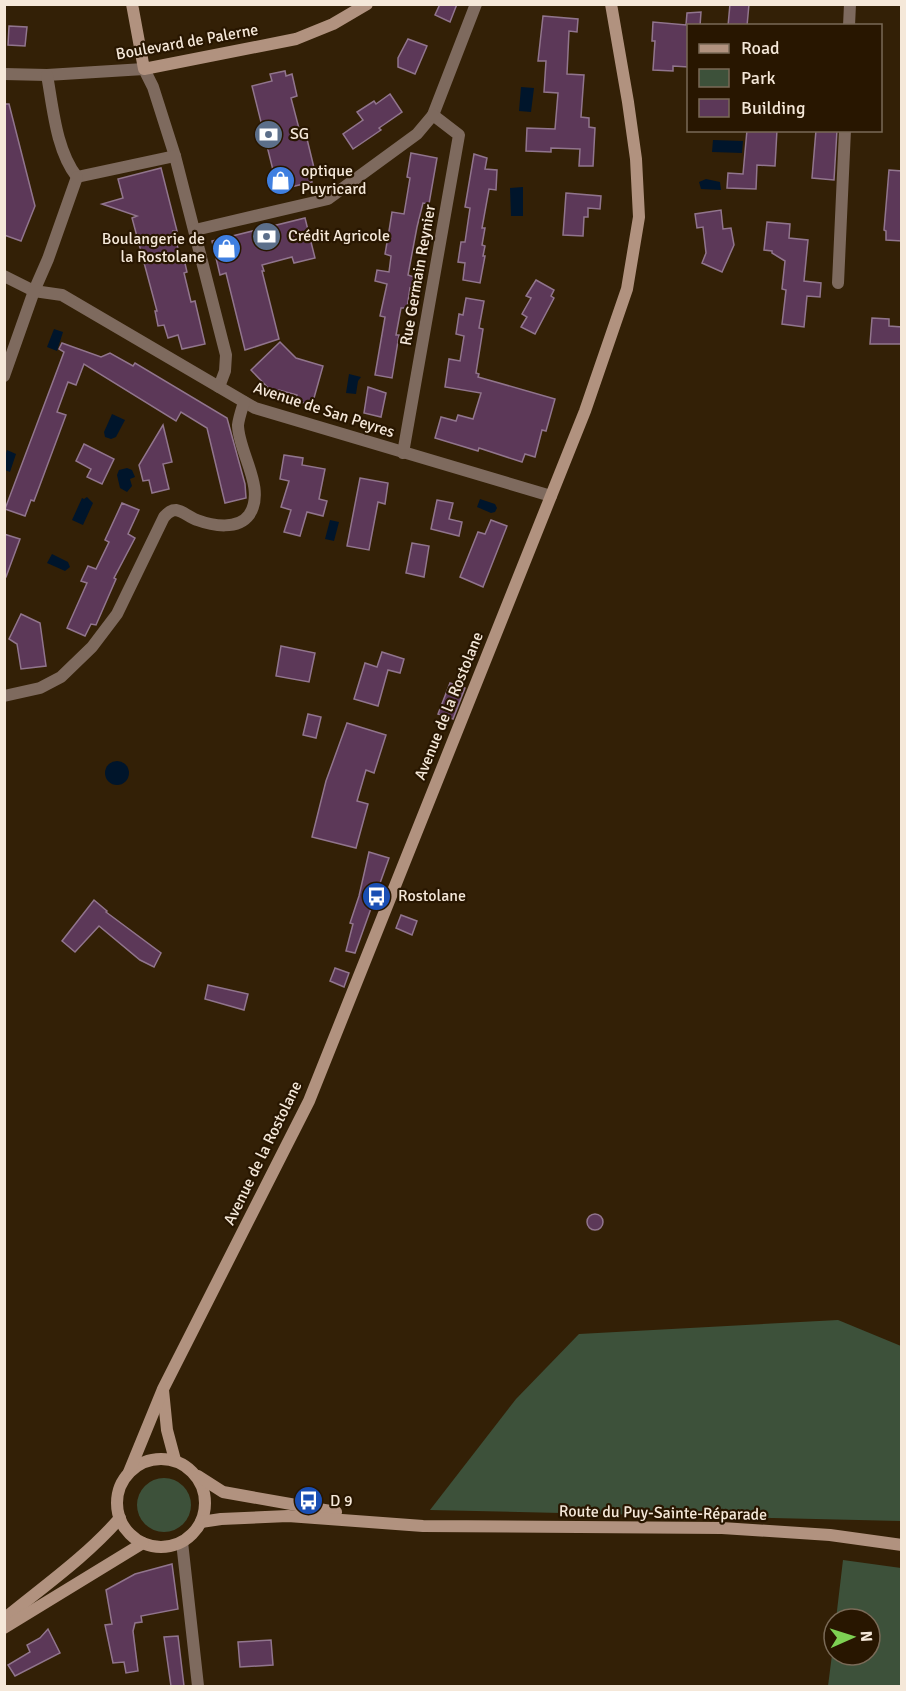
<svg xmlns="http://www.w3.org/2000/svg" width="906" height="1691" viewBox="0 0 906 1691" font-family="Signika,sans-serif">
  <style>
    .green { fill: #3d513a }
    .water { fill: #00152b }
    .building { fill: #5c3858; stroke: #91758d; stroke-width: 1.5 }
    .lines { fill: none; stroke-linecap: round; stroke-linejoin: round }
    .street { stroke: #7e6a5e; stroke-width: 12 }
    .secondary { stroke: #b1927f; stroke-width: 12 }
    .labels { text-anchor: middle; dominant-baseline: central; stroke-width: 4.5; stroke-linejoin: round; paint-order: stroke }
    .street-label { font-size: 16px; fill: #f5e8d9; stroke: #281600 }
    .poi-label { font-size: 16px; fill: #f5e8d9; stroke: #281600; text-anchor: start }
  </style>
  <rect width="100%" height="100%" fill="#332006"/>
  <g class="green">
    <path d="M838 1320 901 1346V1521L430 1510 516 1399 579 1334Z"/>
    <circle cx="164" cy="1505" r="27"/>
    <path d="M843 1560 901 1568V1686H828L834 1639V1655H870V1619H836Z"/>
  </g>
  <g class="water">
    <path d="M521 87 534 88 531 112 519 111Z"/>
    <path d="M713 140 743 141 742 153 712 152Z"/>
    <path d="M706 179 720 182 721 190 701 189 699 182Z"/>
    <path d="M523 187V216H511L510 188Z"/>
    <path d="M54 329 63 332 57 351 47 347Z"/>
    <path d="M349 374 361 377 358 381 356 394 346 393Z"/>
    <path d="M112 414 125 420 116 437 111 439 105 437 104 432Z"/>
    <path d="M7 450 16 454 10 472 5 470V457Z"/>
    <path d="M127 468 132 470 135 477 130 479 132 486 127 492 120 488 117 475 119 470Z"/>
    <path d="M87 497 93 503 83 525 72 520 82 498 84 499Z"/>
    <path d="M480 499 495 504 497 508 495 512 491 513 477 507Z"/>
    <path d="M330 520 339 522 334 541 325 539Z"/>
    <path d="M52 554 68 562 70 567 65 571 47 563Z"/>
    <circle cx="117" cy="773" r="12"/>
  </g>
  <g class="building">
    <path d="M440 4H457L450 22 435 15Z"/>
    <path d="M730 4H749L747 26H728Z"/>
    <path d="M701 12 700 26H688V67L673 66V71L653 70 655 41H652L653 22 686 25 687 13Z"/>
    <path d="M543 16 578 19 577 32 569 31 567 74 584 75 581 117 589 118V127L595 128 593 166H579L580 149 551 148V152L526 151 527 128 555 129 558 93 544 92 546 61H538Z"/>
    <path d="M9 26 27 27 25 46 8 45Z"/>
    <path d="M408 39 427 46 415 74 398 67V58Z"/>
    <path d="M285 71 286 76 292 74 297 96 291 98 302 140 307 139 316 176 311 179 312 182 278 190 252 86 272 81 270 74Z"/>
    <path d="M390 94 402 112 379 128 381 130 353 149 343 134 363 120 357 112 374 101 376 104Z"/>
    <path d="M4 104H9L35 206 21 241 4 235Z"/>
    <path d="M747 130H777L775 166 757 165 756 189 727 188 728 173 743 174Z"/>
    <path d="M816 130H837L834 180 812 178Z"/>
    <path d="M411 153 437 158 429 204 423 203 417 227 408 275 414 277 412 289 410 288 407 308H401L396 335H399L392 378 375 375 385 317 380 316 387 284 375 281 377 270 389 272 391 256 385 254 389 231 392 212 404 214 410 178 407 177Z"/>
    <path d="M474 154 487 158 485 169 497 170 496 190 489 189 482 228H485L482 245 485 246 483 256H485L480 283 463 280 465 263 458 262 461 242H465L470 208 465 207Z"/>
    <path d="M161 168 177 231H173L181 259H184L187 272 184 273 191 302 195 301 205 344 182 349 178 335 168 338 164 325 158 326 155 311H157L132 218 137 216 102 204 123 198 118 179Z"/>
    <path d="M889 170 902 171V241L886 240V231L884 230Z"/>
    <path d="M566 193 601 196 600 209 588 208V217H584L583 236 563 235Z"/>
    <path d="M721 210 723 229 731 228 734 245 722 272 702 263 706 253 703 227 697 228 695 214Z"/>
    <path d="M305 218 315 258 294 263 292 257 262 265 264 271H262L279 339 245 350 226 273 220 275 212 241Z"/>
    <path d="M767 222 790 224 789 238 808 240 804 281 821 283 820 297 807 296 804 327 782 324 786 290 782 289 785 261 772 253V251L764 250Z"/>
    <path d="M536 280 554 290 551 296 554 298 535 334 521 327 527 317 522 314 531 298 526 296Z"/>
    <path d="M466 298 484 301 479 328 483 329 476 373 479 374 478 377 555 399 546 431 542 430 535 457 525 454 522 462 479 448 478 451 435 438 441 417 456 421 458 415 473 419 481 393 445 387 449 359 460 361 464 336 456 334 459 314 463 315Z"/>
    <path d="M872 318 889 319V326L902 327V344H870Z"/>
    <path d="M280 342 296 358 323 366 312 405 296 401 297 395 279 390 274 394 251 370Z"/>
    <path d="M62 343 101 357 110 353 133 366 135 363 227 418 245 484 246 498 225 503 207 428 181 412 176 421 84 364 76 385 68 382 57 412 66 415 34 501 31 500 25 516 5 509 64 352 59 349Z"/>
    <path d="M368 387 386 393 381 417 364 413Z"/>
    <path d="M163 425 172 462 163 464 169 489 152 493 149 480 143 481 139 465Z"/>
    <path d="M84 444 114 459 102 484 87 477 91 469 76 461Z"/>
    <path d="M284 455 303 458 302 465 325 469 319 499 327 501 323 516 307 512 300 536 284 532 291 510 281 507 289 481 280 479Z"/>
    <path d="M360 478 388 483 385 504 378 502 369 550 347 546Z"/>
    <path d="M437 500 453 503 449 519 462 522 459 536 431 529Z"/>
    <path d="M122 503 139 510 128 534 135 538 114 578 116 579 96 625 91 624 85 636 67 628 87 583 81 581 88 566 96 569 109 542 105 540Z"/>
    <path d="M491 520 507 526 483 587 460 577 478 532 485 534Z"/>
    <path d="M4 534 20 539 6 577H4Z"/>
    <path d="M412 543 429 546 424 577 406 573Z"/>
    <path d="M21 614 40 623 46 666 21 669 17 644 9 639Z"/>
    <path d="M281 646 315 653 309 682 276 676Z"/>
    <path d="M382 652 404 659 400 673 388 670 378 706 354 699 365 663 377 667Z"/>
    <path d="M450 683 465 688 453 719 438 714Z"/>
    <path d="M308 714 321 717 316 738 303 735Z"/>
    <path d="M347 723 386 735 374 773 366 770 357 801 368 804 356 848 312 837 326 781Z"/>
    <path d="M369 852 389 858 355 953 346 951 353 924 350 923 359 896Z"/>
    <path d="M94 900 107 911 106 912 161 953 154 967 140 960 99 926 75 952 62 941Z"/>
    <path d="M401 915 417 921 412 935 396 928Z"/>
    <path d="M335 968 349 973 344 987 330 981Z"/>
    <path d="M208 985 248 994 244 1010 205 999Z"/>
    <circle cx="595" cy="1222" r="8"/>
    <path d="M172 1564 178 1609 141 1616 142 1622 135 1623 133 1631 138 1671 126 1673 124 1662 113 1663 105 1625 112 1624 106 1590 135 1574Z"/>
    <path d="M48 1629 60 1653 15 1676 8 1665 30 1652 27 1645 40 1638Z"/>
    <path d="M178 1636 184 1686H171L164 1637Z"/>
    <path d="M271 1640 273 1665 240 1667 238 1642Z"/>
  </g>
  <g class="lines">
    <g class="street">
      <path d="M849 26 850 4"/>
      <path d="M4 74 47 75 144 69 153 87 175 156 226 355 225 371 219 387"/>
      <path d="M47 75C53 108 56 150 77 177"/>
      <path d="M77 177 175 156"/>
      <path d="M195 230 328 199 417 134 433 115 476 4"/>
      <path d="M4 276 34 291 62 295 255 408 551 496"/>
      <path d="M838 283 845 130"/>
      <path d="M4 376 34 291 48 259 77 177"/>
      <path d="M403 453 459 135 433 115"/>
      <path d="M4 696 40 688 61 677 92 647 117 614 164 517C168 513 170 510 176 510 183 511 190 518 197 520 213 526 238 530 249 515 267 489 238 452 238 425 239 417 242 409 244 402"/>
      <path d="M182 1542 198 1686"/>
    </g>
    <g class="secondary">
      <path d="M132 4 144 69 296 39 333 24 367 4"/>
      <path d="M163 1390 167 1430 175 1460"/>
      <circle cx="161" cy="1503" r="44"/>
      <path d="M129 1472 163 1389 309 1101 585 411 627 289 639 217 636 159 628 102 611 4"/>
      <path d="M198 1476 223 1492 336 1512"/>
      <path d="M201 1522 221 1519 288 1516 423 1526 722 1528 830 1535 902 1545"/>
      <path d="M4 1619C44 1586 86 1557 120 1518"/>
      <path d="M4 1628 143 1543"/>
    </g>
  </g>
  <defs>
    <symbol id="bank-disc" viewBox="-11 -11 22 22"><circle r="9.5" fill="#5c6f8a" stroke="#281600"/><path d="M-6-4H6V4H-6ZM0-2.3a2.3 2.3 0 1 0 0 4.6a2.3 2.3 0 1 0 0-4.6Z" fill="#fff"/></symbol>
    <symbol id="shop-disc" viewBox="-11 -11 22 22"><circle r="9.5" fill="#3f7fe0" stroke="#281600"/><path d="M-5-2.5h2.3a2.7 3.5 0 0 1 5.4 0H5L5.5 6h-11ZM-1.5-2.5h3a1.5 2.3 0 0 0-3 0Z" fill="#fff"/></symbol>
    <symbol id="bus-disc" viewBox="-11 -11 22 22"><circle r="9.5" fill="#1a4fb4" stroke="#281600"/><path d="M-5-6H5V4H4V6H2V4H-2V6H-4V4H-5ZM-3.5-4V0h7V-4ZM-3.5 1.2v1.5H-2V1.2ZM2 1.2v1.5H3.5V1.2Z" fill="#fff"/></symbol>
  </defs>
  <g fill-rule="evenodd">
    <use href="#bank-disc" x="252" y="118" width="33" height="33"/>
    <use href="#shop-disc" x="264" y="164" width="33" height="33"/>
    <use href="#bank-disc" x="250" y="220" width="33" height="33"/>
    <use href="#shop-disc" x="210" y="232" width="33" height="33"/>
    <use href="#bus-disc" x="360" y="880" width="33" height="33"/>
    <use href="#bus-disc" x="292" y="1484" width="33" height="33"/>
  </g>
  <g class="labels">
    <g class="street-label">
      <text transform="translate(187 42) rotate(-10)">Boulevard de Palerne</text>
      <text transform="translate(418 275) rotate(-80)">Rue Germain Reynier</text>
      <text transform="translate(324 410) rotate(18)">Avenue de San Peyres</text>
      <text transform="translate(449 706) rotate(-68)">Avenue de la Rostolane</text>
      <text transform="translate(263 1153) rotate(-64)">Avenue de la Rostolane</text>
      <text transform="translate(663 1513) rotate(1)">Route du Puy-Sainte-Réparade</text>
    </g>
    <g class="poi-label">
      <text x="290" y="134">SG</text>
      <text x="301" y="171">optique<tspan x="301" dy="18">Puyricard</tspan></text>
      <text x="288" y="236">Crédit Agricole</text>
      <text x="205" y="239" text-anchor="end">Boulangerie de<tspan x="205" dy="18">la Rostolane</tspan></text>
      <text x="398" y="896">Rostolane</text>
      <text x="330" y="1501">D 9</text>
    </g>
  </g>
  <rect width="906" height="1691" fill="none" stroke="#f5e8d9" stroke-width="12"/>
  <rect x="687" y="24" width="195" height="108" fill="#281600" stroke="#7a6a57" stroke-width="1.5"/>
  <rect x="699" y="44" width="30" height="9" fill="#b1927f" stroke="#7a6a57" stroke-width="1.5"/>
  <text x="741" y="54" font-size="18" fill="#f5e8d9">Road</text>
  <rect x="699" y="69" width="30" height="18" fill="#3d513a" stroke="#7a6a57" stroke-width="1.5"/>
  <text x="741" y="84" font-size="18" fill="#f5e8d9">Park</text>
  <rect x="699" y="99" width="30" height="18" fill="#5c3858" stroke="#7a6a57" stroke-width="1.5"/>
  <text x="741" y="114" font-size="18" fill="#f5e8d9">Building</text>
  <g transform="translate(852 1637) rotate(87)"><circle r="28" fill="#281600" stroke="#7a6a57" stroke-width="1.5"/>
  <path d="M0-4.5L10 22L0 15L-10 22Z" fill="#7ed153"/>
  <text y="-9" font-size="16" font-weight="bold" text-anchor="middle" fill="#f5e8d9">N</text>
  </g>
</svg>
